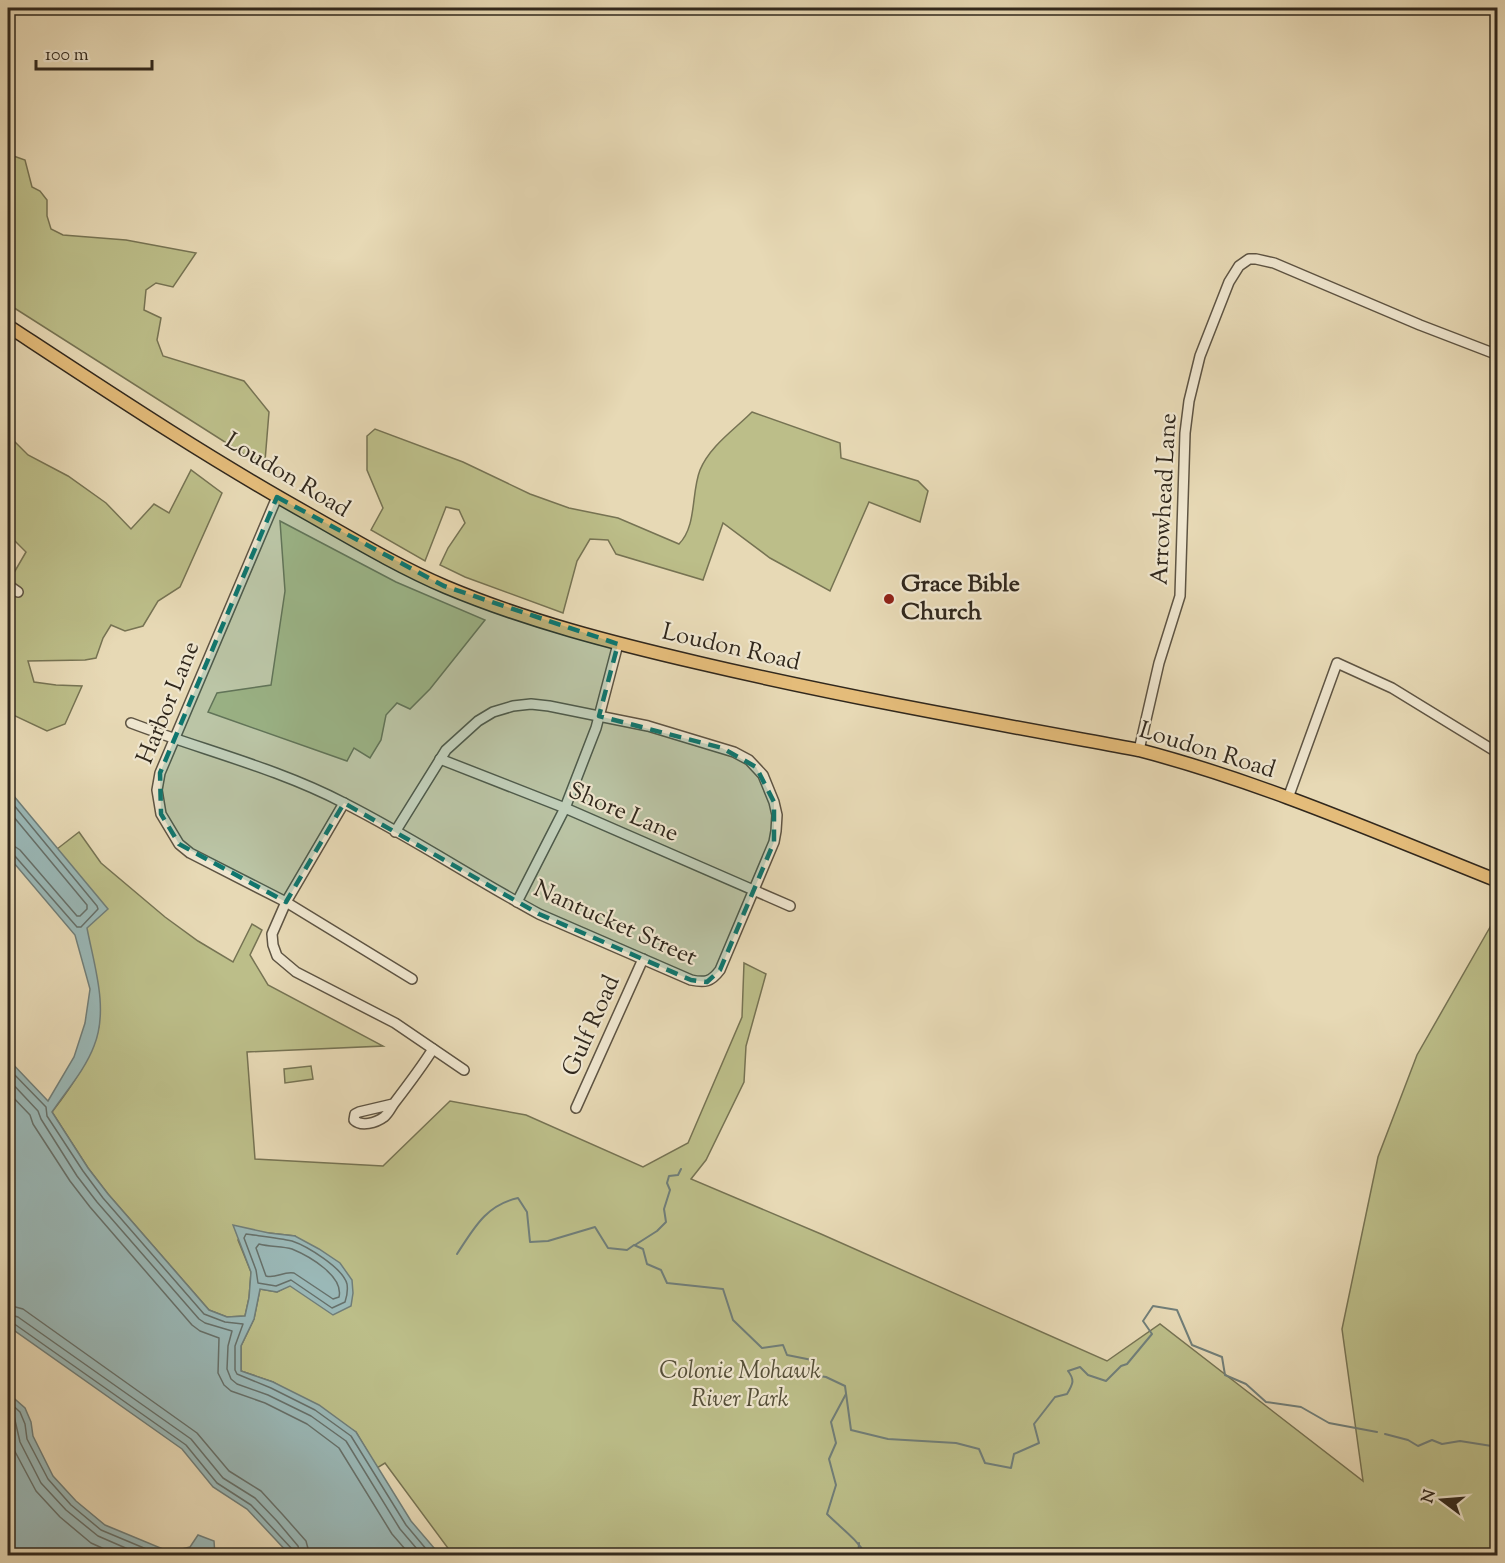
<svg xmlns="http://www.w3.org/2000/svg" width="1505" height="1563" viewBox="0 0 1505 1563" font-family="'Sorts Mill Goudy',serif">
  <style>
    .green { fill: #bcbe89; stroke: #767353; stroke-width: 1.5 }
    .water { fill: #9ab8b7; stroke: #707e79; stroke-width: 1.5 }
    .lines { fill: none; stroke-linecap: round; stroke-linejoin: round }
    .shore { stroke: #66706a; stroke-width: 1.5 }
    .stream { stroke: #707e79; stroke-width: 2 }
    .minor-casing { stroke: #5e5443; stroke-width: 12 }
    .major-casing { stroke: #31281d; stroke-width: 15 }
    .minor { stroke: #efe6cf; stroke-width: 9 }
    .major { stroke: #e4bc7a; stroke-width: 12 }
    .marked { fill: #0f766e; fill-opacity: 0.2; stroke: #0f766e; stroke-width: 4.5; stroke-dasharray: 12 8; stroke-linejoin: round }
    .poi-dot { fill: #8f2418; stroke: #efe6cf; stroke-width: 2 }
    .labels { text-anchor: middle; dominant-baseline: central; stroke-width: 4.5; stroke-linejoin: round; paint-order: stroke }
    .street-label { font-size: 24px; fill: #31281d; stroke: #efe6cf }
    .poi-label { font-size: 24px; font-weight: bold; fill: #31281d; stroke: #efe6cf; text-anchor: start }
    .park-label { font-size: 24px; font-style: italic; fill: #544e38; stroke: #efe6cf }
  </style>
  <rect width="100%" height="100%" fill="#e7d9b5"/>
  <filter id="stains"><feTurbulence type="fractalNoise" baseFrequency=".00333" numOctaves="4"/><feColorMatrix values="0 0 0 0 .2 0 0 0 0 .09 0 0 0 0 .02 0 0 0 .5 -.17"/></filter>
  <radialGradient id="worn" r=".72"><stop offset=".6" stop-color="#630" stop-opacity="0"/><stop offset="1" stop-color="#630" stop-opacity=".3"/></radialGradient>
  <g class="green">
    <path d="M8 154 25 160 32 187 40 191 47 200V216L51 229 63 235 126 240 196 253 173 287 156 283 146 290 144 310 161 318 157 340 163 356 244 381 269 412 265 461 250 458 8 304Z"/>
    <path d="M752 412 840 443 841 458 918 481 928 491 920 522 869 502 830 591 770 558 723 523 703 580 616 554 608 540 590 539 577 561 563 613 465 577 440 565 448 548 465 523 459 510 446 507 425 561 371 530 383 508 367 470V436L375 429 463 462 530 494 569 508 618 518 679 544C697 526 691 493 700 470 710 446 734 430 752 412Z"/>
    <path d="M8 435 28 455 68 476 106 503 131 529 154 504 169 513 191 470 222 493 180 587 158 601 143 626 125 631 111 625 103 638 96 658 85 660 28 661 34 682 56 685 82 686 65 724 47 731 13 715 8 710V583L26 552 8 534Z"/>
    <path d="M280 521 396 582 485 620 430 689 410 709 397 703 386 715 381 740 370 758 354 748 347 761 208 712 217 693 271 685 285 591Z"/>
    <path d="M79 832 101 863 165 917 198 941 233 962 252 924 262 930 250 955 268 985 383 1046 247 1052 255 1159 383 1166 450 1101 526 1115 643 1167 688 1143 742 1017 744 963 766 974 746 1046 744 1082 706 1160 691 1179 821 1234 1107 1361 1160 1324 1363 1481 1342 1329 1378 1157 1417 1055 1497 915V1555H453L385 1463 377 1468 356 1432 273 1382 241 1371V1346L254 1319 260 1289 277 1292 290 1285 295 1236 269 1233 238 1240 251 1272 249 1298 245 1316 227 1317 209 1310 108 1194 88 1168 52 1112C72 1086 91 1058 99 1026L74 870 57 849Z"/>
    <path d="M311 1066 313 1079 285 1083 284 1069Z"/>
  </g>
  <g class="water">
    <path d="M8 789 108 909 87 928C94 965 109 1009 94 1046 85 1070 66 1091 52 1112L88 1168 108 1194 209 1310 227 1317 245 1316 249 1298 251 1272 233 1225 269 1233 295 1236 319 1249 340 1263 352 1280 353 1293 351 1306 333 1315 290 1286 277 1292 260 1289 254 1319 241 1346V1371L273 1382 319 1405 356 1432 411 1521 440 1555H290L247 1509 213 1487 182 1449 8 1326V1059L48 1101 74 1057 85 1023 90 989 75 935 8 856Z"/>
    <path d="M8 1393 25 1408 31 1422 33 1436 53 1476 76 1501 105 1525 170 1552 190 1547 198 1535 214 1541 215 1555H8Z"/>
  </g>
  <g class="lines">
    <g class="shore">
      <path d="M8 798 97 906 98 909 81 927H77L14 855 8 853"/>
      <path d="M8 810 87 905V909L80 916H77L20 850 14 846 8 845"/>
      <path d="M8 1068 46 1107 47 1116 83 1171 103 1198 204 1314 225 1322 243 1324 235 1346V1370L237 1374 271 1388 315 1410 351 1436 406 1525 432 1556"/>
      <path d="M8 1079 38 1111 41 1119 77 1176 97 1202 199 1319 205 1323 232 1331 228 1346 227 1369 231 1379 237 1384 268 1395 311 1416 346 1441 400 1529 423 1556"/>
      <path d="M8 1092 30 1115 33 1124 70 1181 90 1207 192 1325 200 1331 219 1338 218 1373 224 1385 231 1391 265 1403 307 1424 339 1448 392 1534 411 1556"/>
      <path d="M246 1234C260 1236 280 1238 292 1241 307 1246 343 1268 347 1284 348 1290 347 1296 345 1302L332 1308 291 1280 276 1286 258 1283 256 1270 244 1238Z"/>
      <path d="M259 1244C270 1247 282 1246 292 1249 309 1256 344 1276 339 1297L333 1299 294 1273C283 1271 276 1279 266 1276L256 1248Z"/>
      <path d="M8 1305 23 1309 197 1433 229 1471 261 1491 283 1515 306 1541 310 1556"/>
      <path d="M8 1314 18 1317 191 1439 223 1478 255 1498 277 1521 298 1546 301 1556"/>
      <path d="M8 1322 13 1323 186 1445 217 1483 251 1505 292 1549 293 1556"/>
      <path d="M8 1401 20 1412 25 1424 27 1439 48 1479 71 1505 101 1530 163 1556"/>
      <path d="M8 1411 14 1416 20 1442 41 1483 66 1510 98 1536 144 1556"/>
      <path d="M8 1425 12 1446 36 1491 60 1517 91 1543 120 1556"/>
    </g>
    <g class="stream">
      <path d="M635 1245 657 1231 666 1222 664 1209 670 1190 667 1183 669 1176 678 1175 681 1169"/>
      <path d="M457 1254C474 1228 486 1205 518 1198L527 1212 530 1242 548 1241 595 1227 608 1248 627 1250 634 1245 643 1249 647 1264 661 1270 667 1283 723 1289 733 1320 762 1348 783 1345 787 1355 812 1360 813 1375 826 1377 845 1386 851 1430 888 1439 956 1443 979 1449 985 1463 1011 1468 1014 1454 1039 1443 1034 1424 1055 1397 1067 1394C1073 1384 1075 1380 1068 1371L1080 1367 1088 1375 1106 1381 1121 1366 1127 1364 1152 1334 1143 1321 1153 1306 1177 1310 1192 1345 1222 1357 1225 1375 1246 1384 1266 1402 1301 1407 1329 1423 1377 1432"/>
      <path d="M846 1394 831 1422 836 1443 829 1459 836 1485 827 1514C841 1528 857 1539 867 1556"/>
      <path d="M1385 1434 1408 1440 1418 1446 1432 1440 1442 1444 1460 1441 1498 1447"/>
      <path d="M858 1556 859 1543"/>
    </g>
    <defs>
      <g id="minor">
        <path d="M277 497 160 773 157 790 161 814 179 844 190 853 286 902 412 979"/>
        <path d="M8 585 18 592"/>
        <path d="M131 723C202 750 277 768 344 803 411 837 473 878 539 914L691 980C705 983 711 982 720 970L774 842 776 831 777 815 774 802 763 775 749 760 734 752 648 726 549 706 531 704 513 706 493 712 478 721 446 750 395 832"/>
        <path d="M1139 750 1159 663 1180 596 1185 433 1189 401 1200 356 1229 282 1239 266 1249 259H1256L1274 263 1420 325 1498 355"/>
        <path d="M440 759 565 808 790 906"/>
        <path d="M1288 798 1337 663 1392 688 1498 753"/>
        <path d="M344 803 286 902 272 934 273 945 277 956 296 972 395 1023 464 1070"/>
        <path d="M517 902 565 808 596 728 618 644"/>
        <path d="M393 1104 359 1112 355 1114 354 1120C361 1127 376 1123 384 1117 389 1113 391 1107 395 1102 408 1085 421 1068 433 1049"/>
        <path d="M576 1108 643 959"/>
        <path d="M1329 1555V1556"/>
      </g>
      <path id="major" d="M8 326C107 391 206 457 310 515 354 540 399 567 446 587 527 621 613 643 699 663 844 697 992 723 1139 750 1262 782 1380 834 1498 881"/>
    </defs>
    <use href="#minor" class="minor-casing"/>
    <use href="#major" class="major-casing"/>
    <use href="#minor" class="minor"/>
    <use href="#major" class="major"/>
  </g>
  <path class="marked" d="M277 497 444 586 618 644 599 716 722 748 756 767 774 802V842L720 970 707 982 691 980 539 914 344 803 286 902 179 844 161 814 160 773Z"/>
  <circle class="poi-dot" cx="889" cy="599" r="6"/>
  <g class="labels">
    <g class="street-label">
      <text transform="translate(287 476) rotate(31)">Loudon Road</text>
      <text transform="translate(1165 499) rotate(-87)">Arrowhead Lane</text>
      <text transform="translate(731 648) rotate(13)">Loudon Road</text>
      <text transform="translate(169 703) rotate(-68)">Harbor Lane</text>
      <text transform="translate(1207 751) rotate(17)">Loudon Road</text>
      <text transform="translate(623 813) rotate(23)">Shore Lane</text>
      <text transform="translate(615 924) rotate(24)">Nantucket Street</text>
      <text transform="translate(592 1026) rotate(-66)">Gulf Road</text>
    </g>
    <g class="poi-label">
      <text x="901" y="585">Grace Bible<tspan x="901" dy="28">Church</tspan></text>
    </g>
    <g class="park-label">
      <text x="740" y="1372">Colonie Mohawk<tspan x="740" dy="28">River Park</tspan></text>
    </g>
  </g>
  <rect width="1505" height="1563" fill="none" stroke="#e7d9b5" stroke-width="30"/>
  <rect x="9" y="9" width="1487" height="1545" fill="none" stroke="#31281d" stroke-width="3"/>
  <rect x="15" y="15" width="1475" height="1533" fill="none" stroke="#31281d" stroke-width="1.5"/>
  <g transform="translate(1442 1500) rotate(286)" stroke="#efe6cf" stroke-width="4.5" paint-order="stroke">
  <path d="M0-4.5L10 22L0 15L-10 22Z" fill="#31281d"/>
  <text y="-9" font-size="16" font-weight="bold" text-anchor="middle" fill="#31281d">N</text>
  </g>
  <path d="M36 60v9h116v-9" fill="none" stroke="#31281d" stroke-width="3"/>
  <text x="45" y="60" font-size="18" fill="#31281d" stroke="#efe6cf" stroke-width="4.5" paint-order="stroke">100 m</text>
  <rect width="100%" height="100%" filter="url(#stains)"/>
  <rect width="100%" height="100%" fill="url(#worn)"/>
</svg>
